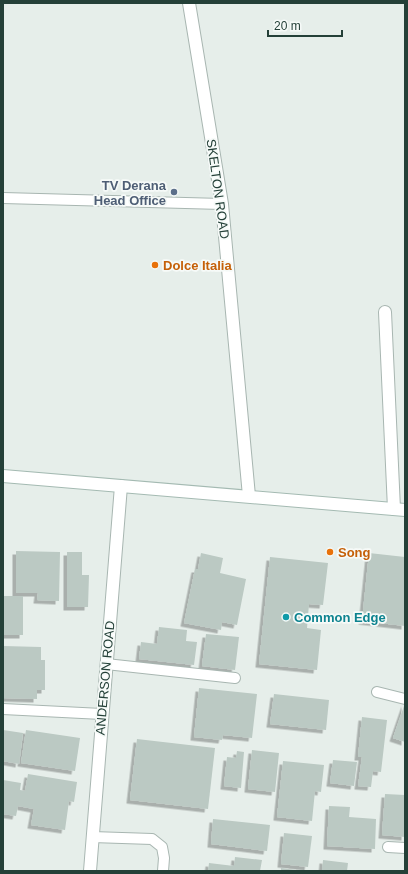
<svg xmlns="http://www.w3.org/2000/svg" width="408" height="874" viewBox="0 0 408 874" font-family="Helvetica,sans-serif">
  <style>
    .building { fill: #bbc9c3; filter: url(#shadow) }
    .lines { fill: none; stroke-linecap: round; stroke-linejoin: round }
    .service-casing { stroke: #a8b6b1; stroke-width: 12 }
    .minor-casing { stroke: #a8b6b1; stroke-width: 14 }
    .secondary-casing { stroke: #a4bab2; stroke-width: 14 }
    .service { stroke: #fff; stroke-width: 10 }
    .minor { stroke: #fff; stroke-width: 12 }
    .secondary { stroke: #fff; stroke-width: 12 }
    .service-dot { fill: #5c6f8a; stroke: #f6faf8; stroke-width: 1.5 }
    .food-dot { fill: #e8710a; stroke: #f6faf8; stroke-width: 1.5 }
    .culture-dot { fill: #0f9aa8; stroke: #f6faf8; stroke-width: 1.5 }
    .labels { text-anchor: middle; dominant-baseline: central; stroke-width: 3.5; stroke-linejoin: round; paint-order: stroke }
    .service-label { font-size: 13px; font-weight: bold; fill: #4e5e75; stroke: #f6faf8; text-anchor: end }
    .street-label { font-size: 13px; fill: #244038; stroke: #f6faf8 }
    .food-label { font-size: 13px; font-weight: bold; fill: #c56008; stroke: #f6faf8; text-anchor: start }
    .culture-label { font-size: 13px; font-weight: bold; fill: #0d838f; stroke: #f6faf8; text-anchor: start }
  </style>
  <defs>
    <filter id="shadow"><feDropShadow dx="-3.5" dy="3.5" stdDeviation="0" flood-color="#0004"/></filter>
  </defs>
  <rect width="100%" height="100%" fill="#e6eeea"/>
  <g class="building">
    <path d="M16 551 60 552 59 601 37 600 38 593H16Z"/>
    <path d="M67 552H82V575H89L88 607H67Z"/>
    <path d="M201 553 223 558 220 573 246 579 237 625 222 622 221 630 184 623 195 569H198Z"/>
    <path d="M369 553 405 557V626L362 621Z"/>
    <path d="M270 557 328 563 323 605 309 604 307 628 321 630 317 670 259 664Z"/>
    <rect x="3" y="596" width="20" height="39"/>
    <path d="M159 627 187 630 186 641 197 642 194 665 139 659 141 642 157 644Z"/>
    <path d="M206 634 239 637 235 670 202 666Z"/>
    <path d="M3 646 41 647V660H45V690H37V699L3 698Z"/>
    <path d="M199 688 257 694 252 738 223 735 222 740 194 737Z"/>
    <path d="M274 694 329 700 326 730 270 724Z"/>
    <path d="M405 703V742L393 738Z"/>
    <path d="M362 717 387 720 381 772 373 771 371 787 358 786 362 757H358Z"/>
    <path d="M3 730 23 733 19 764 3 761Z"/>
    <path d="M26 730 80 738 75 771 21 763Z"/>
    <path d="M137 739 215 748 208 809 130 800Z"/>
    <path d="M252 750 279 753 275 792 248 789Z"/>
    <path d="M237 751 244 752 241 788 224 786 227 757 236 758Z"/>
    <path d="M333 760 357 762 354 786 330 783Z"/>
    <path d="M283 761 324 765 321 792 315 791 312 821 277 817Z"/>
    <path d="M28 774 77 782 74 802 69 801 65 830 31 825 34 809 18 806 16 816 3 814V780L21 783 20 790 25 791Z"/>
    <path d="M385 794 405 795V837L382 835Z"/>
    <path d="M329 806 350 807 349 817 376 819 375 849 327 846Z"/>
    <path d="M213 819 270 825 267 851 211 844Z"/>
    <path d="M284 833 312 836 308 867 281 864Z"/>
    <path d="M235 857 262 860 260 871H208L209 863 234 866Z"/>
    <path d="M323 860 348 863 347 871H322Z"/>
    <path d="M281 868 296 870V871H281Z"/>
  </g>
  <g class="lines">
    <defs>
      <g id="service">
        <path d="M3 198 222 204"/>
        <path d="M106 664 235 678"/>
        <path d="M377 692 405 699"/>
        <path d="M3 709 102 714"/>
        <path d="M92 837 152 839 162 847 164 858 163 871"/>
        <path d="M388 847 405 848"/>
      </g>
      <g id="minor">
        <path d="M189 3 222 204 249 496"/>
        <path d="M385 312 394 509"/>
        <path d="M90 871 121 486"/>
      </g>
      <path id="secondary" d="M3 476 405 510"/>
    </defs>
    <use href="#service" class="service-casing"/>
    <use href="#minor" class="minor-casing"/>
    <use href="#secondary" class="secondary-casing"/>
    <use href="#service" class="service"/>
    <use href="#minor" class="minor"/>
    <use href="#secondary" class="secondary"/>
  </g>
  <circle class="service-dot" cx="174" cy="192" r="4"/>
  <g class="food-dot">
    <circle cx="155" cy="265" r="4"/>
    <circle cx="330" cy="552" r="4"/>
  </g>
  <circle class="culture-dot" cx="286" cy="617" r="4"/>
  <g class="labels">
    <g class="service-label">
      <text x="166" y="185">TV Derana<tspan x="166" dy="15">Head Office</tspan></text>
    </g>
    <g class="street-label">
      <text transform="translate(218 189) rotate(82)">SKELTON ROAD</text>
      <text transform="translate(105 678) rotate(-85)">ANDERSON ROAD</text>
    </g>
    <g class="food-label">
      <text x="163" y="265">Dolce Italia</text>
      <text x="338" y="552">Song</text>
    </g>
    <g class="culture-label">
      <text x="294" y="617">Common Edge</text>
    </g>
  </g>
  <rect width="408" height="874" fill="none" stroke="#244038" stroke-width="8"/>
  <path d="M268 30v6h74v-6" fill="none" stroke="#244038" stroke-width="2"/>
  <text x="274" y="30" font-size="12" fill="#244038" stroke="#f6faf8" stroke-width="3" paint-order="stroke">20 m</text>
</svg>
